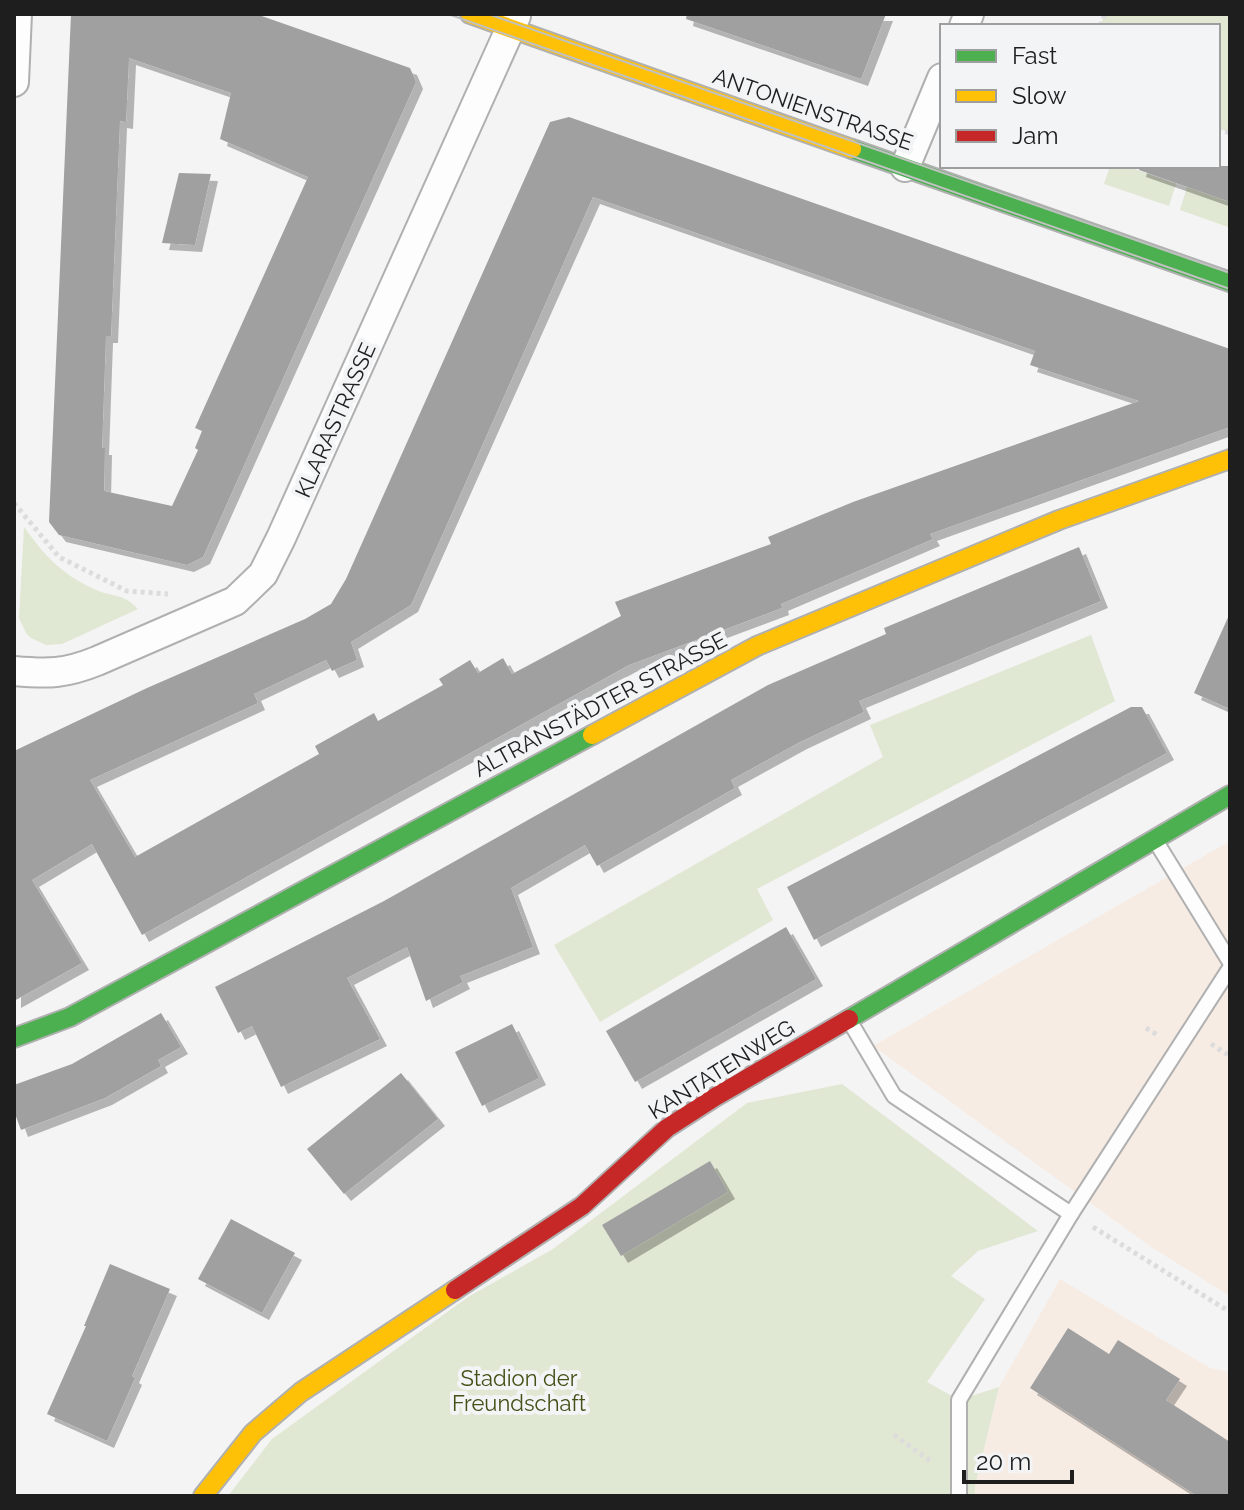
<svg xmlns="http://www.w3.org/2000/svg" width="1244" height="1510" viewBox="0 0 1244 1510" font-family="Raleway,sans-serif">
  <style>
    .education { fill: #f7ece4 }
    .green { fill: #e0e7d2 }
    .building { fill: #a0a0a0; fill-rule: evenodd; filter: url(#shadow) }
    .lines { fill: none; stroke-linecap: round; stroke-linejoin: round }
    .lane-casing { stroke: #b0b0b0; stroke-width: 18 }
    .street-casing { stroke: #b0b0b0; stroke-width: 32 }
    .fast-casing { stroke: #b0b0b0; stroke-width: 22 }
    .slow-casing { stroke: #b0b0b0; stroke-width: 22 }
    .jam-casing { stroke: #b0b0b0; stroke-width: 22 }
    .path { stroke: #dcdcdc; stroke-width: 5; stroke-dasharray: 4 4; stroke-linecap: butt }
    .lane { stroke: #fdfdfd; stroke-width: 14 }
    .street { stroke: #fdfdfd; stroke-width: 28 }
    .fast { stroke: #4caf50; stroke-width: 18 }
    .slow { stroke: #ffc107; stroke-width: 18 }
    .jam { stroke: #c62828; stroke-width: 18 }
    .tram { stroke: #c1c1c2; stroke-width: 2 }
    .labels { text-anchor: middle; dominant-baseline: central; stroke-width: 8; stroke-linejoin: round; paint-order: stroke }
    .street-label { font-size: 22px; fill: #1e1e1e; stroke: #f3f4f5 }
    .park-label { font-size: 22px; fill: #425117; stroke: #f3f4f5 }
  </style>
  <defs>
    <filter id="shadow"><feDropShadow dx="7" dy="7" stdDeviation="0" flood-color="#0004"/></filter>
  </defs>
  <rect width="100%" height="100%" fill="#f4f4f4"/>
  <g class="education">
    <path d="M1230 841V1296L1154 1249 873 1046Z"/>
    <path d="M1060 1279 1210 1368 1230 1372V1496H975V1486L999 1387Z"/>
  </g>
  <g class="green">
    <path d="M1105 14H1230V133L1218 128V26H1100Z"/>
    <path d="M1110 166H1126L1176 184 1169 206 1104 184Z"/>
    <path d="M1187 187 1230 202 1228 227 1180 210Z"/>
    <path d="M24 527C45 556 60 573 94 589 113 598 122 592 138 609L62 644 46 645 31 638 26 633 19 618Z"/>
    <path d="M1091 635 1115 701 757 889 773 920 600 1022 554 945 883 757 870 725Z"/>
    <path d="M842 1084 1038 1231 978 1251 951 1276 985 1299 927 1382 959 1400 999 1387 975 1486V1496H228L272 1439 468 1297 553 1249 747 1103Z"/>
  </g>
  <g class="building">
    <path d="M71 14H256L410 68 416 82 203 557 187 565 59 535 49 522ZM129 58 231 93 220 139 308 177 195 428 202 431 195 448 198 450 172 506 104 491 105 448H102L106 336H111L120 121 126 122Z"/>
    <path d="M687 14H886L861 79 686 19Z"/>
    <path d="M569 117 1230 349V427L930 534 933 539 781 604 782 608 629 665 142 935 92 844 32 880 82 963 14 1001V751L147 688 305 619 331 604 346 579 550 122ZM593 197 1035 351 1030 365 1139 401 853 502 768 537 771 544 615 602 621 616 512 674 503 658 478 673 470 660 439 679 443 685 378 721 374 713 315 746 319 754 135 857 90 780 258 703 254 694 326 660 332 671 357 660 351 642 411 605Z"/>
    <path d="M1140 166H1230V202L1139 170Z"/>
    <path d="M179 173 211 174 195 245 162 243Z"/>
    <path d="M1079 547 1101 601 859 701 864 712 800 742 731 780 735 788 597 866 585 845 511 888 533 947 460 976 463 982 426 1001 407 947 347 978 380 1039 281 1087 252 1026 238 1033 215 987 384 901 768 685 886 634 884 628Z"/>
    <path d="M1230 613V709L1194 693Z"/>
    <path d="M1131 707H1142L1167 753 814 940 787 887Z"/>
    <path d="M786 927 816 979 635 1082 606 1031Z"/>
    <path d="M161 1013 181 1047 158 1060 161 1066 105 1098 21 1130 14 1111V1085L72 1064Z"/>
    <path d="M512 1024 539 1078 482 1106 455 1052Z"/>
    <path d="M401 1073 438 1119 344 1194 307 1149Z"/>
    <path d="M710 1161 728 1192 621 1256 602 1225Z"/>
    <path d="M231 1219 295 1253 262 1313 198 1279Z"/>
    <path d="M110 1264 170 1289 132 1376 135 1378 107 1441 47 1414 86 1326H84Z"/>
    <path d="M1068 1328 1109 1354 1118 1340 1180 1379 1166 1400 1230 1442V1496H1197L1030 1388Z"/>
  </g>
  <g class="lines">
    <defs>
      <g id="lane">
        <path d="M1155 840 1230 962"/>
        <path d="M849 1020 894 1096 1071 1214 959 1400V1496"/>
        <path d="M1071 1214 1230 968"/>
      </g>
      <g id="street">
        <path d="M964 26 969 14"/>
        <path d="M14 82 17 14"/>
        <path d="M905 167 942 78"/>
        <path d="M14 671C48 674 65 674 97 661L235 601 263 574 281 538 516 16"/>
      </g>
      <g id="fast">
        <path d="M852 149 1230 282"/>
        <path d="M849 1019 1230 795"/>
        <path d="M14 1038 70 1017 592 735"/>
      </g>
      <g id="slow">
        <path d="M470 14 852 149"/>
        <path d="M592 735 757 646 1059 520 1230 459"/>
        <path d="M203 1496 253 1433 301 1392 455 1290"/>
      </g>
      <path id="jam" d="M455 1290 582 1206 667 1128 715 1097 849 1019"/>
    </defs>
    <use href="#lane" class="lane-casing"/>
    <use href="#street" class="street-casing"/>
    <use href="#fast" class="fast-casing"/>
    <use href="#slow" class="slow-casing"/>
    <use href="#jam" class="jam-casing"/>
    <g class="path">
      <path d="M1100 26 1105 14"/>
      <path d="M1218 128 1230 133"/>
      <path d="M14 503 59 557 127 591 168 594"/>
      <path d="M1146 1028 1159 1036"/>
      <path d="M1211 1044 1230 1056"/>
      <path d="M1093 1227 1230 1312"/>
      <path d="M894 1435 933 1463"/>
    </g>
    <use href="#lane" class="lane"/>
    <use href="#street" class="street"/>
    <use href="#fast" class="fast"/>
    <use href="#slow" class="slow"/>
    <use href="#jam" class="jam"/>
    <g class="tram">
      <path d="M448 14 1230 289"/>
      <path d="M488 14 1230 273"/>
    </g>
  </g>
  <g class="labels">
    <g class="street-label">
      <text transform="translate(813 109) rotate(19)">ANTONIENSTRASSE</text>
      <text transform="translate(335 420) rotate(-66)">KLARASTRASSE</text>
      <text transform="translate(600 704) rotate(-28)">ALTRANSTÄDTER STRASSE</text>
      <text transform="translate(721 1069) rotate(-32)">KANTATENWEG</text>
    </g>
    <g class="park-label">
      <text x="519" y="1378">Stadion der<tspan x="519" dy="25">Freundschaft</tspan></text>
    </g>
  </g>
  <rect width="1244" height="1510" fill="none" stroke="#1e1e1e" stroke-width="32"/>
  <rect x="940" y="24" width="280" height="144" fill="#f3f4f5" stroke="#9e9e9f" stroke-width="2"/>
  <rect x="956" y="50" width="40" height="12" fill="#4caf50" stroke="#9e9e9f" stroke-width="2"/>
  <text x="1012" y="64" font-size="24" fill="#1e1e1e">Fast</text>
  <rect x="956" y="90" width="40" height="12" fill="#ffc107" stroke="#9e9e9f" stroke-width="2"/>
  <text x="1012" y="104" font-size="24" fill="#1e1e1e">Slow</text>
  <rect x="956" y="130" width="40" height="12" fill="#c62828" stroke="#9e9e9f" stroke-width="2"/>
  <text x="1012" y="144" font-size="24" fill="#1e1e1e">Jam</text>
  <path d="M964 1470v12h108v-12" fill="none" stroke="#1e1e1e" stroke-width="4"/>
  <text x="976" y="1470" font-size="24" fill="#1e1e1e" stroke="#f3f4f5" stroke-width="6" paint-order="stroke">20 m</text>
</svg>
